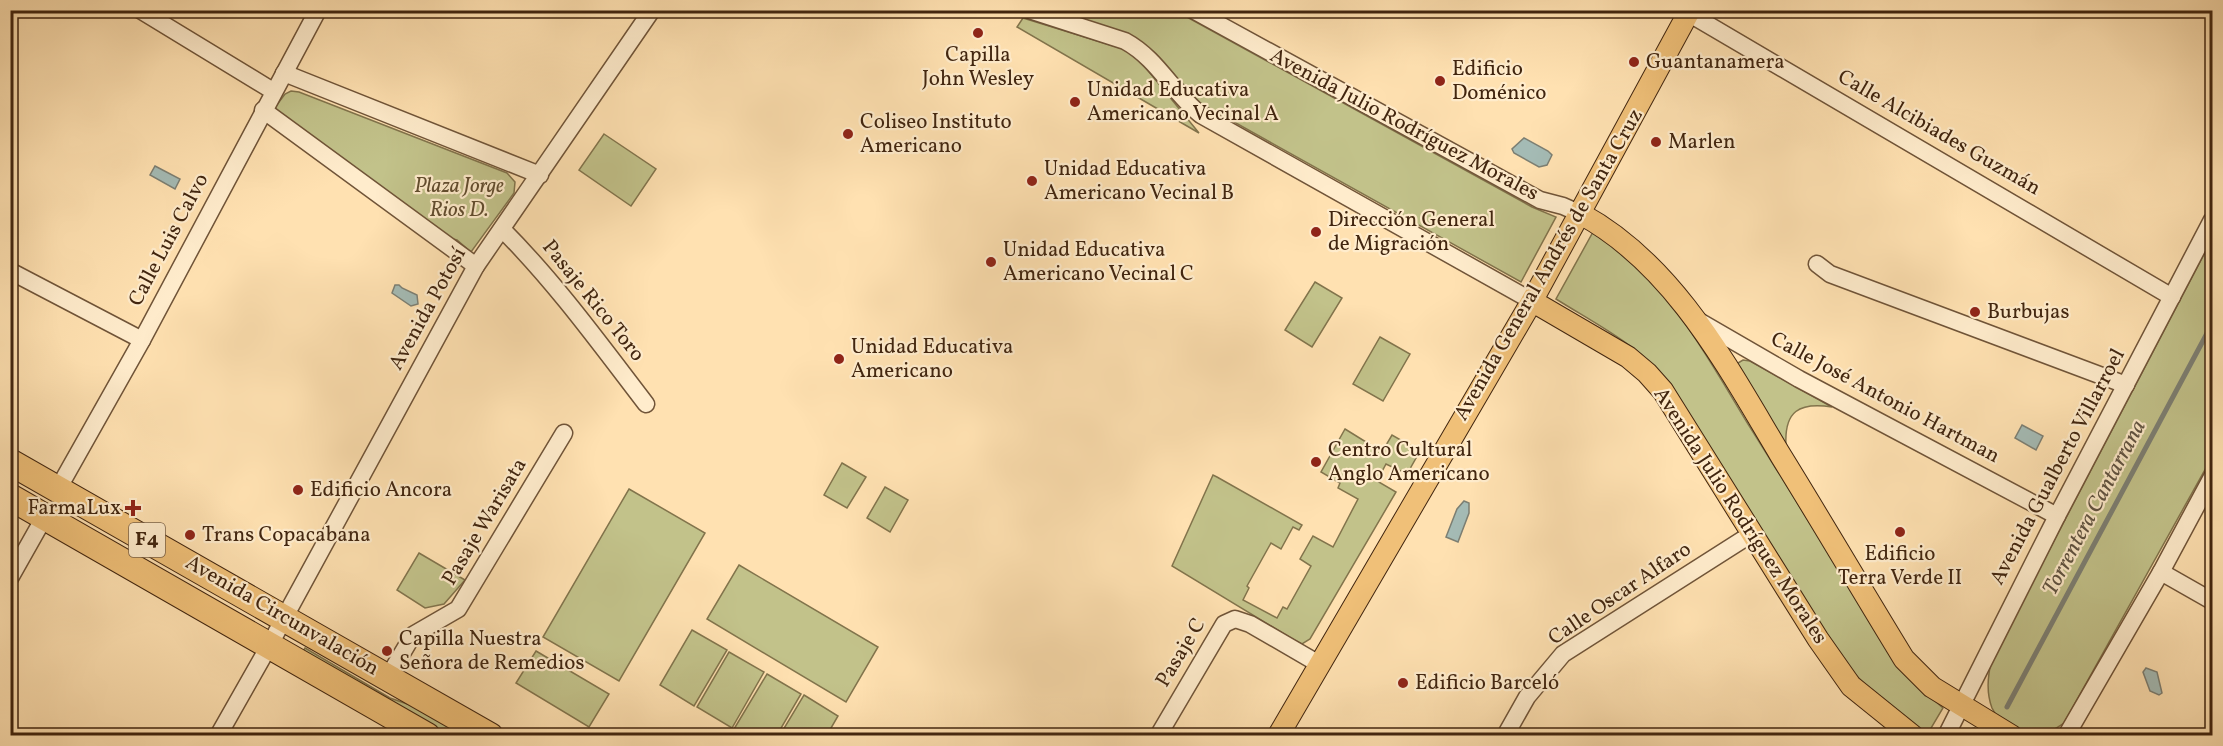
<svg xmlns="http://www.w3.org/2000/svg" width="2223" height="746" viewBox="0 0 2223 746" font-family="Vollkorn,serif">
  <style>
    .green { fill: #c2c28a; stroke: #82744c; stroke-width: 1.5 }
    .water { fill: #a4bbb5; stroke: #7c7f73; stroke-width: 1.5 }
    .lines { fill: none; stroke-linecap: round; stroke-linejoin: round }
    .stream { stroke: #7c7f73; stroke-width: 5 }
    .minor-casing { stroke: #705438; stroke-width: 19 }
    .major-casing { stroke: #41250f; stroke-width: 23 }
    .highway-casing { stroke: #41250f; stroke-width: 28 }
    .minor { stroke: #ffeccc; stroke-width: 16 }
    .major { stroke: #f0c078; stroke-width: 21 }
    .highway { stroke: #f0c078; stroke-width: 26 }
    .poi-dot { fill: #8f2418; stroke: #ffeccc; stroke-width: 2 }
    .labels { text-anchor: middle; dominant-baseline: central; stroke-width: 4.5; stroke-linejoin: round; paint-order: stroke }
    .shield { fill: #ffeccc; stroke: #7a6148; stroke-width: 1.5 }
    .shield-label { font-size: 20px; font-weight: bold; fill: #41250f }
    .poi-label { font-size: 21px; fill: #41250f; stroke: #ffeccc; text-anchor: start }
    .street-label { font-size: 21px; fill: #41250f; stroke: #ffeccc }
    .park-label { font-size: 21px; font-style: italic; fill: #614c2e; stroke: #ffeccc }
    .water-label { font-size: 22px; font-style: italic; fill: #5f5241; stroke: #ffeccc }
  </style>
  <rect width="100%" height="100%" fill="#ffe1b1"/>
  <filter id="stains"><feTurbulence type="fractalNoise" baseFrequency=".00333" numOctaves="4"/><feColorMatrix values="0 0 0 0 .2 0 0 0 0 .09 0 0 0 0 .02 0 0 0 .5 -.17"/></filter>
  <radialGradient id="worn" r=".72"><stop offset=".6" stop-color="#630" stop-opacity="0"/><stop offset="1" stop-color="#630" stop-opacity=".3"/></radialGradient>
  <g class="green">
    <path d="M1045 11H1176L1532 207 1556 217 1521 282 1200 103 1157 56Z"/>
    <path d="M1023 18 1130 51 1141 62 1199 133 1017 27Z"/>
    <path d="M291 91 299 92 507 173 515 182 514 193 471 252 457 240 440 236 273 110 285 94Z"/>
    <path d="M604 134 656 169 631 206 579 170Z"/>
    <path d="M1593 232C1663 272 1707 357 1748 424 1791 492 1832 561 1878 627 1898 656 1915 685 1943 708L1927 735 1871 691 1854 673 1821 626 1665 379C1637 344 1594 323 1556 299Z"/>
    <path d="M2212 239V457L2064 723C2058 727 2051 732 2043 734 2026 738 1999 724 1992 708 1986 692 1988 677 1991 661Z"/>
    <path d="M1315 282 1342 298 1312 347 1285 330Z"/>
    <path d="M1380 337 1410 354 1383 401 1353 384Z"/>
    <path d="M1743 360 1750 361 1832 407C1799 402 1784 411 1786 446L1738 368V363Z"/>
    <path d="M1345 429 1382 452 1392 435 1420 451 1407 474 1386 464 1377 481 1396 492 1310 639 1302 644 1294 640 1172 566 1213 475 1217 477 1302 525 1299 530 1293 527 1281 549 1271 543 1247 586 1249 588 1243 600 1277 618 1283 607 1287 609 1311 566 1300 559 1313 536 1333 547 1358 499 1338 488 1340 483 1321 472Z"/>
    <path d="M842 463 866 477 847 508 824 495Z"/>
    <path d="M885 487 908 500 890 532 867 518Z"/>
    <path d="M629 489 705 533 619 681 543 637Z"/>
    <path d="M419 553 465 580 444 604 425 608 397 590Z"/>
    <path d="M739 565 878 647 846 702 707 619Z"/>
    <path d="M692 630 727 650 694 706 660 685Z"/>
    <path d="M305 648 390 698 416 707 467 735H443L302 653Z"/>
    <path d="M536 651 609 694 589 727 516 683Z"/>
    <path d="M729 652 764 672 732 728 697 707Z"/>
    <path d="M767 674 801 694 777 735H746L734 729Z"/>
    <path d="M804 695 838 716 827 735H780Z"/>
    <path d="M1974 728 1992 736H1957L1963 731Z"/>
  </g>
  <g class="water">
    <path d="M1524 138 1548 151 1552 155 1547 165 1539 167 1514 153 1512 149Z"/>
    <path d="M155 166 180 179 175 189 150 175Z"/>
    <path d="M395 285H399L402 288 417 295 418 304 411 306 392 293Z"/>
    <path d="M2022 425 2043 436 2036 450 2015 438Z"/>
    <path d="M1464 501 1469 503V513L1458 542 1446 537 1457 509Z"/>
    <path d="M2146 668 2157 672 2162 693 2159 695 2150 691 2143 672Z"/>
  </g>
  <g class="lines">
    <path class="stream" d="M2007 707 2212 324"/>
    <defs>
      <g id="minor">
        <path d="M140 10 273 91"/>
        <path d="M1029 10 1125 41C1158 59 1172 92 1201 115L1532 301"/>
        <path d="M1193 10 1540 200 1563 206 1581 214"/>
        <path d="M1683 10 2172 297"/>
        <path d="M284 73 540 175"/>
        <path d="M263 110 476 266"/>
        <path d="M502 229C555 282 600 344 646 404"/>
        <path d="M1817 264 1830 274 2126 385"/>
        <path d="M10 271 142 340"/>
        <path d="M1697 320 1799 379 2057 516"/>
        <path d="M58 489 142 340 318 10"/>
        <path d="M2161 572 2212 601"/>
        <path d="M10 578 45 516"/>
        <path d="M388 677 413 635 458 609 564 433"/>
        <path d="M218 736 269 646 476 266 652 10"/>
        <path d="M1158 736 1224 624 1235 619 1250 624 1319 664"/>
        <path d="M1505 736 1527 697 1563 654 1753 533"/>
        <path d="M1946 736 2057 516 2212 220"/>
        <path d="M2066 736 2161 572 2212 477"/>
      </g>
      <g id="major">
        <path d="M1581 214C1675 265 1728 368 1781 456 1823 524 1863 592 1904 659L1932 687 2012 736"/>
        <path d="M1532 301 1628 357 1647 373 1663 391 1818 639 1851 686 1913 736"/>
        <path d="M1278 736 1532 301 1690 10"/>
      </g>
      <g id="highway">
        <path d="M10 462 490 736"/>
        <path d="M10 497 427 736"/>
      </g>
    </defs>
    <use href="#minor" class="minor-casing"/>
    <use href="#major" class="major-casing"/>
    <use href="#highway" class="highway-casing"/>
    <use href="#minor" class="minor"/>
    <use href="#major" class="major"/>
    <use href="#highway" class="highway"/>
  </g>
  <g class="poi-dot">
    <circle cx="978" cy="33" r="6"/>
    <circle cx="1634" cy="62" r="6"/>
    <circle cx="1440" cy="81" r="6"/>
    <circle cx="1075" cy="102" r="6"/>
    <circle cx="848" cy="134" r="6"/>
    <circle cx="1656" cy="142" r="6"/>
    <circle cx="1032" cy="181" r="6"/>
    <circle cx="1316" cy="232" r="6"/>
    <circle cx="991" cy="262" r="6"/>
    <circle cx="1975" cy="312" r="6"/>
    <circle cx="839" cy="359" r="6"/>
    <circle cx="1316" cy="462" r="6"/>
    <circle cx="298" cy="490" r="6"/>
    <path d="M130 499h6v6h6v6h-6v6h-6v-6h-6v-6h6z"/>
    <circle cx="1900" cy="532" r="6"/>
    <circle cx="190" cy="535" r="6"/>
    <circle cx="387" cy="651" r="6"/>
    <circle cx="1403" cy="683" r="6"/>
  </g>
  <g class="labels">
    <rect class="shield" x="129" y="523" width="36" height="34" rx="4.5"/>
    <g class="shield-label">
      <text x="147" y="540">F4</text>
    </g>
    <g class="poi-label">
      <text x="978" y="55" text-anchor="middle">Capilla<tspan x="978" dy="24">John Wesley</tspan></text>
      <text x="1646" y="62">Guantanamera</text>
      <text x="1452" y="69">Edificio<tspan x="1452" dy="24">Doménico</tspan></text>
      <text x="1087" y="90">Unidad Educativa<tspan x="1087" dy="24">Americano Vecinal A</tspan></text>
      <text x="860" y="122">Coliseo Instituto<tspan x="860" dy="24">Americano</tspan></text>
      <text x="1668" y="142">Marlen</text>
      <text x="1044" y="169">Unidad Educativa<tspan x="1044" dy="24">Americano Vecinal B</tspan></text>
      <text x="1328" y="220">Dirección General<tspan x="1328" dy="24">de Migración</tspan></text>
      <text x="1003" y="250">Unidad Educativa<tspan x="1003" dy="24">Americano Vecinal C</tspan></text>
      <text x="1987" y="312">Burbujas</text>
      <text x="851" y="347">Unidad Educativa<tspan x="851" dy="24">Americano</tspan></text>
      <text x="1328" y="450">Centro Cultural<tspan x="1328" dy="24">Anglo Americano</tspan></text>
      <text x="310" y="490">Edificio Ancora</text>
      <text x="121" y="508" text-anchor="end">FarmaLux</text>
      <text x="202" y="535">Trans Copacabana</text>
      <text x="1900" y="554" text-anchor="middle">Edificio<tspan x="1900" dy="24">Terra Verde II</tspan></text>
      <text x="399" y="639">Capilla Nuestra<tspan x="399" dy="24">Señora de Remedios</tspan></text>
      <text x="1415" y="683">Edificio Barceló</text>
    </g>
    <g class="street-label">
      <text transform="translate(1404 125) rotate(28)">Avenida Julio Rodríguez Morales</text>
      <text transform="translate(1939 133) rotate(30)">Calle Alcibiades Guzmán</text>
      <text transform="translate(169 240) rotate(-62)">Calle Luis Calvo</text>
      <text transform="translate(1549 265) rotate(-60)">Avenida General Andrés de Santa Cruz</text>
      <text transform="translate(593 301) rotate(51)">Pasaje Rico Toro</text>
      <text transform="translate(428 309) rotate(-61)">Avenida Potosí</text>
      <text transform="translate(1885 398) rotate(28)">Calle José Antonio Hartman</text>
      <text transform="translate(2058 467) rotate(-62)">Avenida Gualberto Villarroel</text>
      <text transform="translate(1740 516) rotate(57)">Avenida Julio Rodríguez Morales</text>
      <text transform="translate(485 522) rotate(-59)">Pasaje Warisata</text>
      <text transform="translate(1620 594) rotate(-34)">Calle Oscar Alfaro</text>
      <text transform="translate(282 616) rotate(30)">Avenida Circunvalación</text>
      <text transform="translate(1181 653) rotate(-59)">Pasaje C</text>
    </g>
    <g class="park-label">
      <text x="459" y="186">Plaza Jorge<tspan x="459" dy="24">Rios D.</tspan></text>
    </g>
    <g class="water-label">
      <text transform="translate(2095 508) rotate(-62)">Torrentera Cantarrana</text>
    </g>
  </g>
  <rect width="2223" height="746" fill="none" stroke="#ffe1b1" stroke-width="36"/>
  <rect x="12" y="12" width="2199" height="722" fill="none" stroke="#41250f" stroke-width="3"/>
  <rect x="18" y="18" width="2187" height="710" fill="none" stroke="#41250f" stroke-width="1.5"/>
  <rect width="100%" height="100%" filter="url(#stains)"/>
  <rect width="100%" height="100%" fill="url(#worn)"/>
</svg>
